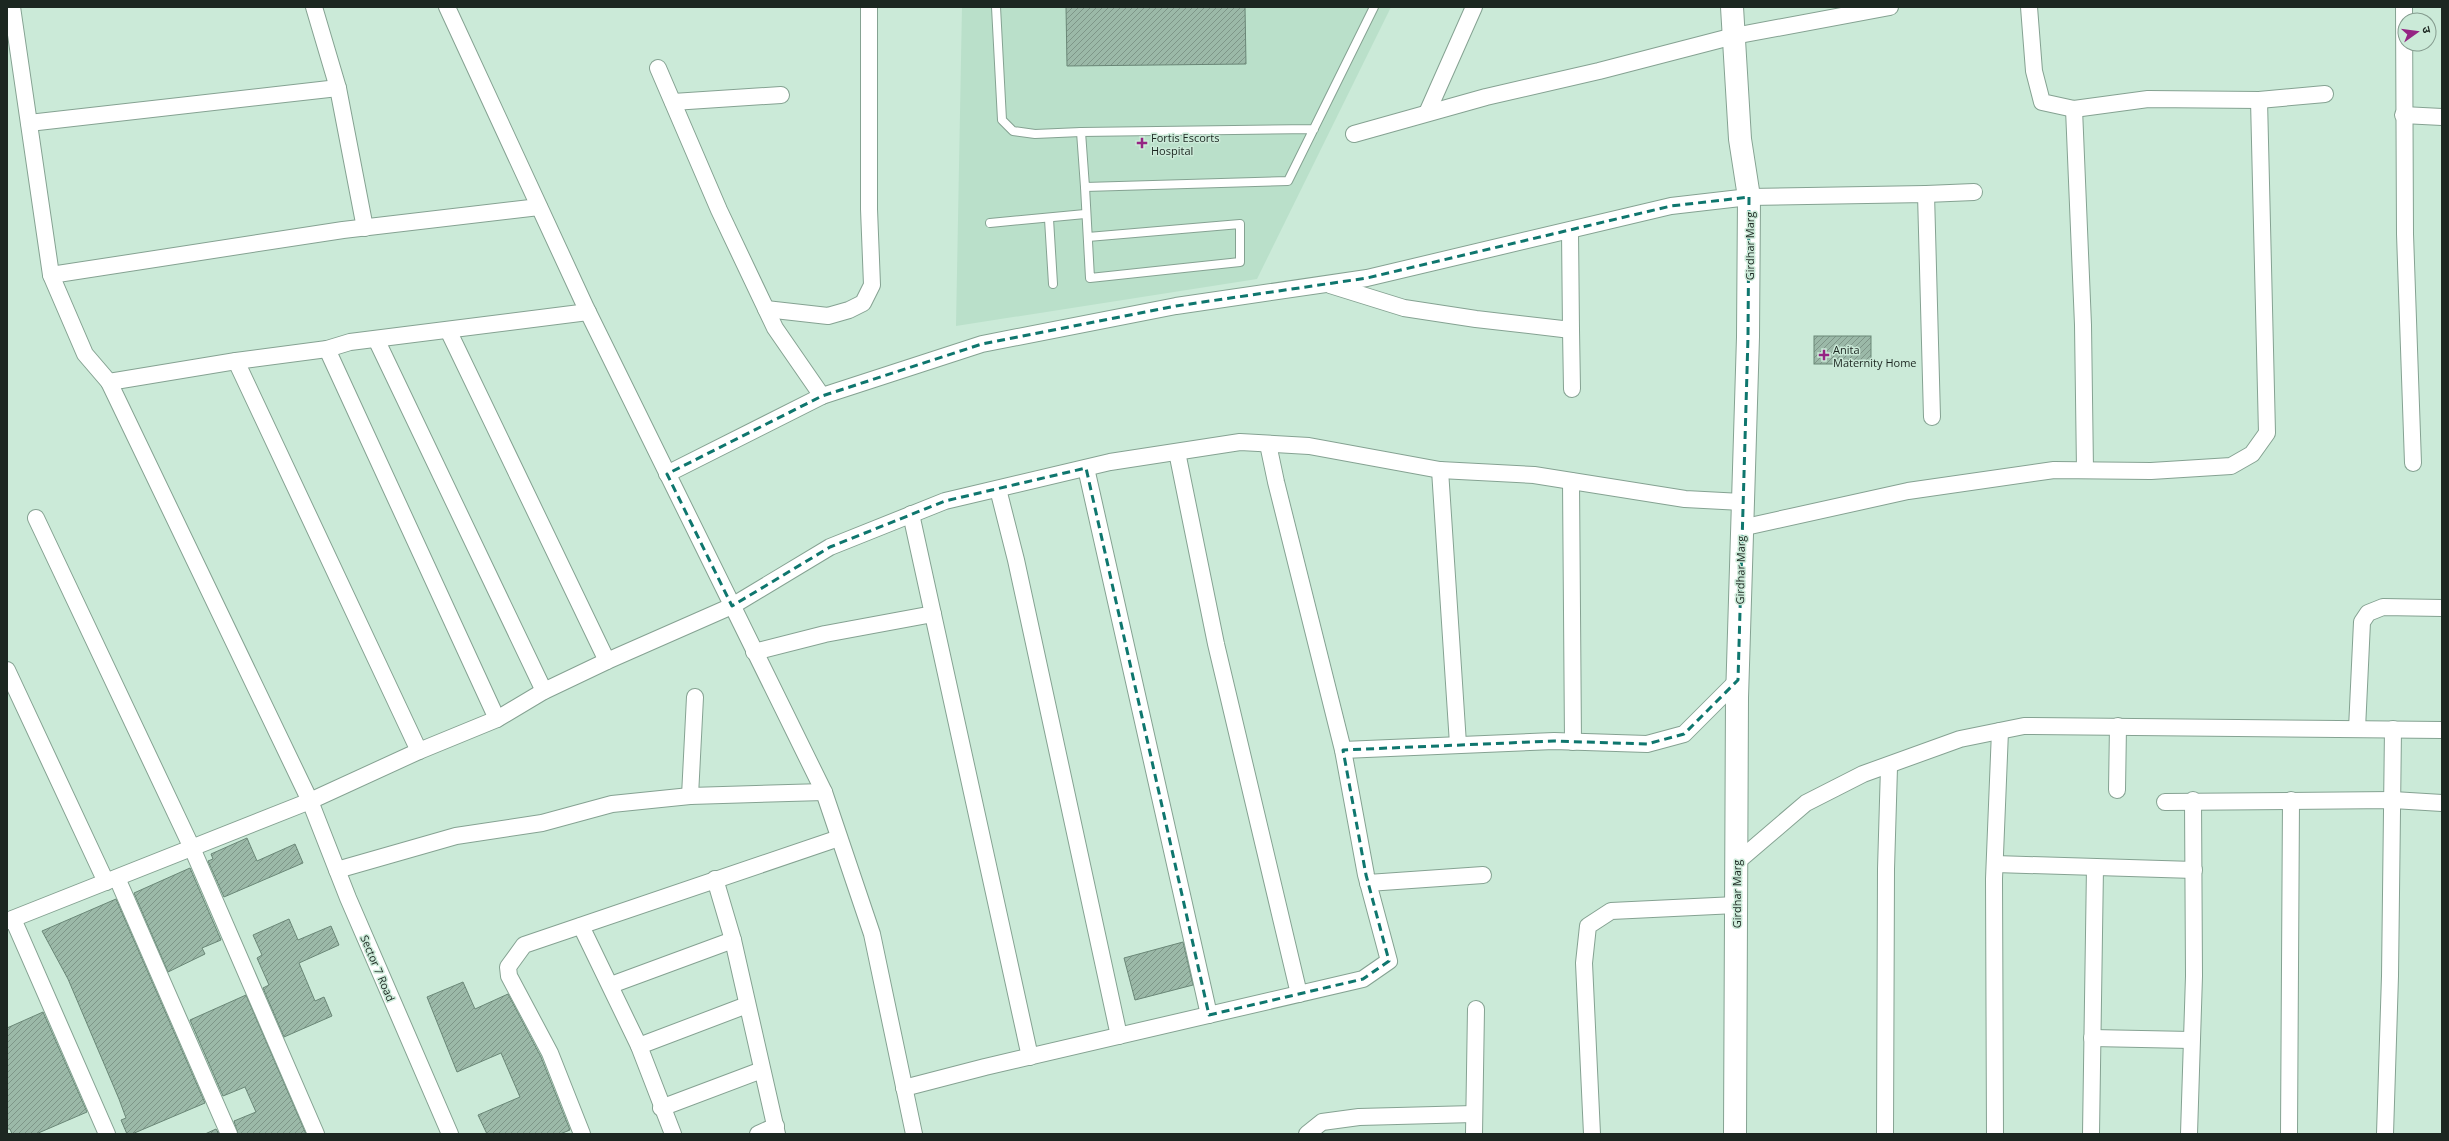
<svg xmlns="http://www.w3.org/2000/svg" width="2449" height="1141" viewBox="0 0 2449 1141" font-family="'Open Sans','Noto Sans Devanagari',sans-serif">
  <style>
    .built { fill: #bae0ca }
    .building { fill: url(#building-hatch); stroke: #6a8777 }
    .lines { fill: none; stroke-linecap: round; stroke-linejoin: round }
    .lane-casing { stroke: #85a292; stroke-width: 10 }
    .street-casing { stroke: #85a292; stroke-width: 18 }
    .secondary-casing { stroke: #85a292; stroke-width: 24 }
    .lane { stroke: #fff; stroke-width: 8 }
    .street { stroke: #fff; stroke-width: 16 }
    .secondary { stroke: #fff; stroke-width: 22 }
    .marked { fill: none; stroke: #0f766e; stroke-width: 3; stroke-dasharray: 8 5; stroke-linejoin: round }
    .poi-dot { fill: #952483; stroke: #cbead8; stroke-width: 1.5 }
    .labels { text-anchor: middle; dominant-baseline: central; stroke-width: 3; stroke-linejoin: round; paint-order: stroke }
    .poi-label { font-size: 11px; fill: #1c2721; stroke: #cbead8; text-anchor: start }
    .street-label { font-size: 11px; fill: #1c2721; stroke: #cbead8 }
  </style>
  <defs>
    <pattern id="building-hatch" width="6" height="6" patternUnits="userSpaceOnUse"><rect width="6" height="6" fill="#9bb9a8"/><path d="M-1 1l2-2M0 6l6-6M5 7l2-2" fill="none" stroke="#7e9688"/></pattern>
  </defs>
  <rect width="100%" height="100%" fill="#cbead8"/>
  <path class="built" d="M962 7H1391L1257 279 956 326Z"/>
  <g class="building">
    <path d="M1066 7H1245L1246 64 1067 66Z"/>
    <rect x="1814" y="336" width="57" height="28"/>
    <path d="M247 838 257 861 295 844 303 863 224 897 208 861 213 859 211 854Z"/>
    <path d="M190 868 221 940 202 948 205 954 168 972 134 893Z"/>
    <path d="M116 899 205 1103 132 1134H127L121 1120 126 1118 119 1099 68 979 42 931Z"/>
    <path d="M289 919 298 940 331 926 339 945 299 963 315 1001 324 997 332 1016 284 1037 263 988 269 985 257 958 262 955 253 935Z"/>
    <path d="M1183 942 1193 985 1135 1000 1124 958Z"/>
    <path d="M463 982 475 1009 508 994 541 1057 570 1130 560 1134H487L478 1115 520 1097 501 1053 457 1072 427 997Z"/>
    <path d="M246 995 306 1134H238L234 1121 256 1112 245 1087 223 1096 190 1020Z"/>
    <path d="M43 1012 87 1112 36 1134H12L10 1129H7V1028Z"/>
    <path d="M216 1129 219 1134H205Z"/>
  </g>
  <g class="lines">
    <defs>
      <g id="lane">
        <path d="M996 7 1002 120 1013 131 1035 134 1081 132"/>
        <path d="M1314 129 1081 132 1085 187 1288 181 1374 7"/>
        <path d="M1085 187 1090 278 1240 262V224L1088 237"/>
        <path d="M1049 219 1053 284"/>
        <path d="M990 223 1085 214"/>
      </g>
      <g id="street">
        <path d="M12 7 51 275 85 354 109 382 236 361 327 349 350 342 588 312"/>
        <path d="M314 7 338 88 365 228"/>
        <path d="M447 7 586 308 824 792 872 934 914 1134"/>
        <path d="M2029 7 2034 71 2042 102 2074 109 2148 99 2259 100 2325 94"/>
        <path d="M2404 7 2405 234 2413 463"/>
        <path d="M658 68 719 210 775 328 822 396"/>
        <path d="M673 102 781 95"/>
        <path d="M2074 109 2083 325 2085 470"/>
        <path d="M1427 113 1474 7"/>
        <path d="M2403 115 2442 117"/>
        <path d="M29 123 338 88"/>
        <path d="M1354 134 1486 97 1599 71 1734 36 1890 7"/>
        <path d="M1926 194 1974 192"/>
        <path d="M51 275 343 230 539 207"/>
        <path d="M1330 285 1404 308 1476 319 1571 330 1570 231"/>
        <path d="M766 309 828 316 849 310 863 303 872 285 869 209V7"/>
        <path d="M448 330 607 661"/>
        <path d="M1571 330 1572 389"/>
        <path d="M376 339 544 691"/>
        <path d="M327 349 497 719"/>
        <path d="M236 361 419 751"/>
        <path d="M109 382 310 801 348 898 450 1134"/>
        <path d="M1177 452 1216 644 1299 994"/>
        <path d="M1086 468 1209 1015"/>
        <path d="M1440 470 1458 744"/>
        <path d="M667 474 822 396 982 344 1176 306 1367 278 1671 206 1749 197 1926 194 1932 417"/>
        <path d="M1571 481 1573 742"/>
        <path d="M998 489 1016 560 1119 1036"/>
        <path d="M911 514 1030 1057"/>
        <path d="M36 518 192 848 316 1134"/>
        <path d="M1741 528 1908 491 2054 470 2151 471 2231 466 2252 454 2267 433 2259 100"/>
        <path d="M754 652 825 634 933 614"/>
        <path d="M7 670 106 882"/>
        <path d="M2357 729 2362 622 2368 613 2383 607 2442 608"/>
        <path d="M1343 750 1554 741 1647 744 1684 734 1738 680"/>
        <path d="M2117 790 2118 726"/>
        <path d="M690 796 695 697"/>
        <path d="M2165 802 2393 800 2442 803"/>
        <path d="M1737 862 1806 803 1863 774 1960 739 2024 726 2442 730"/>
        <path d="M1995 864 2194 870"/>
        <path d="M337 870 456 836 542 823 612 804 690 796 824 792"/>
        <path d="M117 878 229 1134"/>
        <path d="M715 879 733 940 777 1134"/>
        <path d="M1368 883 1483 875"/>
        <path d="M13 919 107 1134"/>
        <path d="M7 921 310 801 419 751 497 719 544 691 607 661 732 606 830 547 945 501 1110 462 1240 442 1309 446 1440 470 1534 475 1685 499 1742 502"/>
        <path d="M581 926 639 1046 673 1134"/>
        <path d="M611 985 733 940"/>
        <path d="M2092 1038 2191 1040"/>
        <path d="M639 1046 747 1005"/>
        <path d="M904 1088 985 1067 1363 979 1389 961 1366 875 1343 750 1276 482 1268 444"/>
        <path d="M661 1108 762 1070"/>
        <path d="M582 1134 550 1053 509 976 508 967 524 945 839 838"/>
        <path d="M758 1134 776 1126"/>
        <path d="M1307 1134 1322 1122 1359 1117 1474 1114"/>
        <path d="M1474 1134 1476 1009"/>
        <path d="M1592 1134 1584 963 1588 926 1611 911 1736 905"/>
        <path d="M1885 1134 1886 869 1889 767"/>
        <path d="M1995 1134 1994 879 2000 731"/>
        <path d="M2091 1134 2095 867"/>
        <path d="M2189 1134 2194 976 2193 800"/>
        <path d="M2289 1134 2291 800"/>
        <path d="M2385 1134 2390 976 2393 729"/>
      </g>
      <path id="secondary" d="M1732 7 1740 139 1749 197 1748 337 1737 698 1735 1134"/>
    </defs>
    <use href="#lane" class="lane-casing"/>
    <use href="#street" class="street-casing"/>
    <use href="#secondary" class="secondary-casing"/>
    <use href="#lane" class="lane"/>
    <use href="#street" class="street"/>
    <use href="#secondary" class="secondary"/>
  </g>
  <path class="marked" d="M1749 197 1748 337 1738 680 1684 734 1647 744 1554 741 1343 750 1366 875 1389 961 1363 979 1209 1015 1086 468 945 501 830 547 732 606 667 474 822 396 982 344 1176 306 1367 278 1671 206Z"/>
  <g class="poi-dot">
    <path d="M1140 137h4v4h4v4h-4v4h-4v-4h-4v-4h4z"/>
    <path d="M1822 349h4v4h4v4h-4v4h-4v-4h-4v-4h4z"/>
  </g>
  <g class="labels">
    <g class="poi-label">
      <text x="1151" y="137">Fortis Escorts<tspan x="1151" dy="13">Hospital</tspan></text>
      <text x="1833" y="349">Anita<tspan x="1833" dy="13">Maternity Home</tspan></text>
    </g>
    <g class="street-label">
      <text transform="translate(1749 246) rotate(-90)">Girdhar Marg</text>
      <text transform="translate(1740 570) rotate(-89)">Girdhar Marg</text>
      <text transform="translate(1736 894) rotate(-90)">Girdhar Marg</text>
      <text transform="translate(378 968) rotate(67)">Sector 7 Road</text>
    </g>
  </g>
  <rect width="2449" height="1141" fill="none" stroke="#1c2721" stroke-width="16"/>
  <g transform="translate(2417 32) rotate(76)"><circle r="19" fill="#cbead8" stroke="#859c8f"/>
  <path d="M0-3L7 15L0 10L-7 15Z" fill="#952483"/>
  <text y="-6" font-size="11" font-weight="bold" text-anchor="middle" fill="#1c2721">उ</text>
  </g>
</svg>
